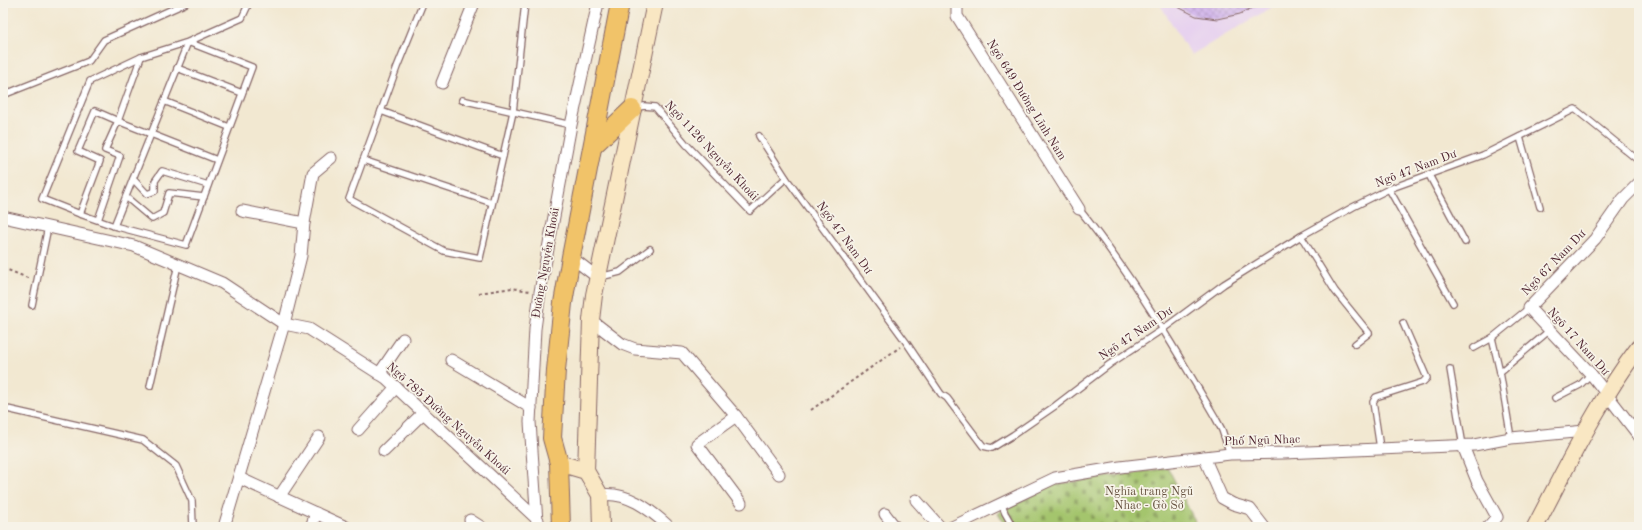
<svg xmlns="http://www.w3.org/2000/svg" width="1642" height="530" viewBox="0 0 1642 530" font-family="'Old Standard TT',serif">
  <style>
    .built { fill: #e7d2ef }
    .cemetery { fill: url(#cemetery-stones); stroke: #77724c }
    .building { fill: url(#building-cross-hatch) }
    .lines { fill: none; stroke-linecap: round; stroke-linejoin: round }
    .lane-casing { stroke: #856565; stroke-width: 8 }
    .street-casing { stroke: #856565; stroke-width: 13 }
    .secondary-casing { stroke: #856565; stroke-width: 18 }
    .primary-casing { stroke: #856565; stroke-width: 20 }
    .path { stroke: #856565; stroke-width: 2; stroke-dasharray: 3 3; stroke-linecap: butt }
    .lane { stroke: #fff; stroke-width: 5.5 }
    .street { stroke: #fff; stroke-width: 11 }
    .secondary { stroke: #f9e7c3; stroke-width: 16 }
    .primary { stroke: #f1c369; stroke-width: 18 }
    .labels { text-anchor: middle; dominant-baseline: central; stroke-width: 3.5; stroke-linejoin: round; paint-order: stroke }
    .street-label { font-size: 12px; fill: #4a1f2b; stroke: #f7f3e8 }
    .park-label { font-size: 12px; fill: #65513f; stroke: #f7f3e8 }
  </style>
  <defs>
    <pattern id="cemetery-stones" width="16" height="16" patternUnits="userSpaceOnUse"><rect width="16" height="16" fill="#a4c56d"/><path d="M2 7V4a2 2 0 0 1 4 0v3zM10 15v-3a2 2 0 0 1 4 0v3z" fill="#889f5a"/></pattern>
    <pattern id="building-cross-hatch" width="8" height="8" patternUnits="userSpaceOnUse"><rect width="8" height="8" fill="#cfb0ec"/><path d="M0 0l8 8M0 8l8-8" fill="none" stroke="#aa8fbf"/></pattern>
  </defs>
  <rect width="100%" height="100%" fill="#f7f3e8"/>
  <filter id="ink" filterUnits="userSpaceOnUse"><feTurbulence type="fractalNoise" baseFrequency=".025" numOctaves="2"/><feDisplacementMap in="SourceGraphic" scale="8" xChannelSelector="R" yChannelSelector="G"/><feConvolveMatrix kernelMatrix="1 2 1 2 8 2 1 2 1" color-interpolation-filters="sRGB"/></filter>
  <filter id="wash" filterUnits="userSpaceOnUse"><feTurbulence type="fractalNoise" baseFrequency=".012" numOctaves="4" result="noise"/><feDisplacementMap in="SourceGraphic" scale="16" xChannelSelector="R" yChannelSelector="G"/><feGaussianBlur stdDeviation="0.9" result="paint"/><feColorMatrix in="noise" values="0 0 0 0 0 0 0 0 0 0 0 0 0 0 0 0 0 1.4 0 .05"/><feComposite in="paint" operator="in"/></filter>
  <g filter="url(#wash)">
    <rect width="100%" height="100%" fill="#f2e8d1"/>
    <path class="built" d="M1159 3H1279L1191 55Z"/>
    <path class="cemetery" d="M1168 468 1198 527H1007L998 513 1052 485Z"/>
    <g id="blocks">
      <path class="building" d="M1170 3H1262L1240 14 1217 19 1196 16Z"/>
    </g>
  </g>
  <g filter="url(#ink)">
    <use href="#blocks" fill-opacity="0" stroke="#856565" stroke-width="1"/>
    <g class="lines">
      <defs>
        <g id="lane">
          <path d="M423 3 397 67 349 199 444 251 480 258 513 112 525 3"/>
          <path d="M141 57 118 121 217 160"/>
          <path d="M177 68 242 93"/>
          <path d="M3 95 89 61 104 40 186 3"/>
          <path d="M462 100 571 125"/>
          <path d="M164 101 229 127"/>
          <path d="M634 108 644 106 655 107 686 144 750 211 786 178"/>
          <path d="M381 111 503 156"/>
          <path d="M759 136 786 178 906 342 941 394 947 398 983 446 992 448 1013 435 1055 406 1110 364 1163 329 1224 284 1301 236 1353 207 1389 189 1483 155 1575 109 1639 161"/>
          <path d="M1520 137 1540 207"/>
          <path d="M363 160 492 203"/>
          <path d="M1429 175 1465 242"/>
          <path d="M133 179 147 194 155 191V181L162 171 208 185"/>
          <path d="M1389 189 1453 303"/>
          <path d="M126 197 152 219 163 213 169 193 204 197"/>
          <path d="M1079 209C1131 274 1173 345 1215 417L1222 430 1230 454"/>
          <path d="M80 214 42 199 90 81 141 57 188 42 252 67 186 245 114 226 188 42 242 18 249 3"/>
          <path d="M98 220 120 156 105 150 118 121 95 111 78 151 100 161 80 214 114 226"/>
          <path d="M1301 236 1335 291 1369 333 1355 344"/>
          <path d="M600 277 620 272 650 249"/>
          <path d="M32 305 48 227"/>
          <path d="M1492 338 1500 372 1511 438"/>
          <path d="M1474 348 1492 338 1529 308"/>
          <path d="M1450 369 1463 446"/>
          <path d="M1500 372 1550 330"/>
          <path d="M150 386 178 265"/>
          <path d="M1555 398 1580 385 1591 374"/>
          <path d="M3 408 143 440 176 466 192 501 193 527"/>
          <path d="M1380 448 1373 402 1376 397 1423 382 1427 378 1403 323"/>
          <path d="M1001 503 1005 513 1013 527"/>
        </g>
        <g id="street">
          <path d="M957 3V16L1079 209"/>
          <path d="M442 83 474 3"/>
          <path d="M1639 183 1623 199 1595 239 1529 308 1591 374 1639 436"/>
          <path d="M242 211 304 223"/>
          <path d="M3 217 134 246 222 283 284 324 309 329 386 378 538 520"/>
          <path d="M571 257 597 277"/>
          <path d="M591 320 622 344 635 349 682 353 736 416 779 474"/>
          <path d="M451 360 531 408"/>
          <path d="M379 374 403 339"/>
          <path d="M736 416 697 444 741 503"/>
          <path d="M358 430 396 387"/>
          <path d="M1463 446 1477 481 1497 517 1488 527"/>
          <path d="M384 451 423 413"/>
          <path d="M1204 457 1222 498 1233 504 1250 509 1264 527"/>
          <path d="M239 478 346 527"/>
          <path d="M600 495C627 491 649 509 667 525"/>
          <path d="M279 497 319 437"/>
          <path d="M916 500 940 527"/>
          <path d="M885 514 895 527"/>
          <path d="M470 520 481 527"/>
          <path d="M537 522 530 422 535 329 540 292 571 125 598 3"/>
          <path d="M224 527 284 324 301 256 304 223 313 173 331 158"/>
          <path d="M311 527 316 513"/>
          <path d="M952 527 1055 478 1120 467 1230 454 1284 453 1474 445 1511 438 1585 431"/>
        </g>
        <g id="secondary">
          <path d="M559 463 586 471 600 495 601 527"/>
          <path d="M586 471 591 320 594 295 655 3"/>
          <path d="M1535 527C1567 466 1597 403 1639 347"/>
        </g>
        <g id="primary">
          <path d="M593 146 632 109"/>
          <path d="M561 527 559 463 552 438 556 370 563 303 571 257 620 3"/>
        </g>
      </defs>
      <use href="#lane" class="lane-casing"/>
      <use href="#street" class="street-casing"/>
      <use href="#secondary" class="secondary-casing"/>
      <use href="#primary" class="primary-casing"/>
      <g class="path">
        <path d="M3 268 30 279"/>
        <path d="M479 293 512 288 530 291"/>
        <path d="M811 410 900 347"/>
      </g>
      <use href="#lane" class="lane"/>
      <use href="#street" class="street"/>
      <use href="#secondary" class="secondary"/>
      <use href="#primary" class="primary"/>
    </g>
  </g>
  <g class="labels">
    <g class="street-label">
      <text transform="translate(1026 100) rotate(58)">Ngõ 649 Đường Lĩnh Nam</text>
      <text transform="translate(711 151) rotate(47)">Ngõ 1126 Nguyễn Khoái</text>
      <text transform="translate(1416 169) rotate(-21)">Ngõ 47 Nam Dư</text>
      <text transform="translate(844 238) rotate(54)">Ngõ 47 Nam Dư</text>
      <text transform="translate(546 263) rotate(-80)">Đường Nguyễn Khoái</text>
      <text transform="translate(1554 263) rotate(-46)">Ngõ 67 Nam Dư</text>
      <text transform="translate(1136 334) rotate(-34)">Ngõ 47 Nam Dư</text>
      <text transform="translate(1578 342) rotate(48)">Ngõ 17 Nam Dư</text>
      <text transform="translate(448 419) rotate(42)">Ngõ 785 Đường Nguyễn Khoái</text>
      <text transform="translate(1262 441) rotate(-2)">Phố Ngũ Nhạc</text>
    </g>
    <g class="park-label">
      <text x="1149" y="492">Nghĩa trang Ngũ<tspan x="1149" dy="14">Nhạc - Gò Sở</tspan></text>
    </g>
  </g>
  <rect width="1642" height="530" fill="none" stroke="#f7f3e8" stroke-width="16"/>
</svg>
